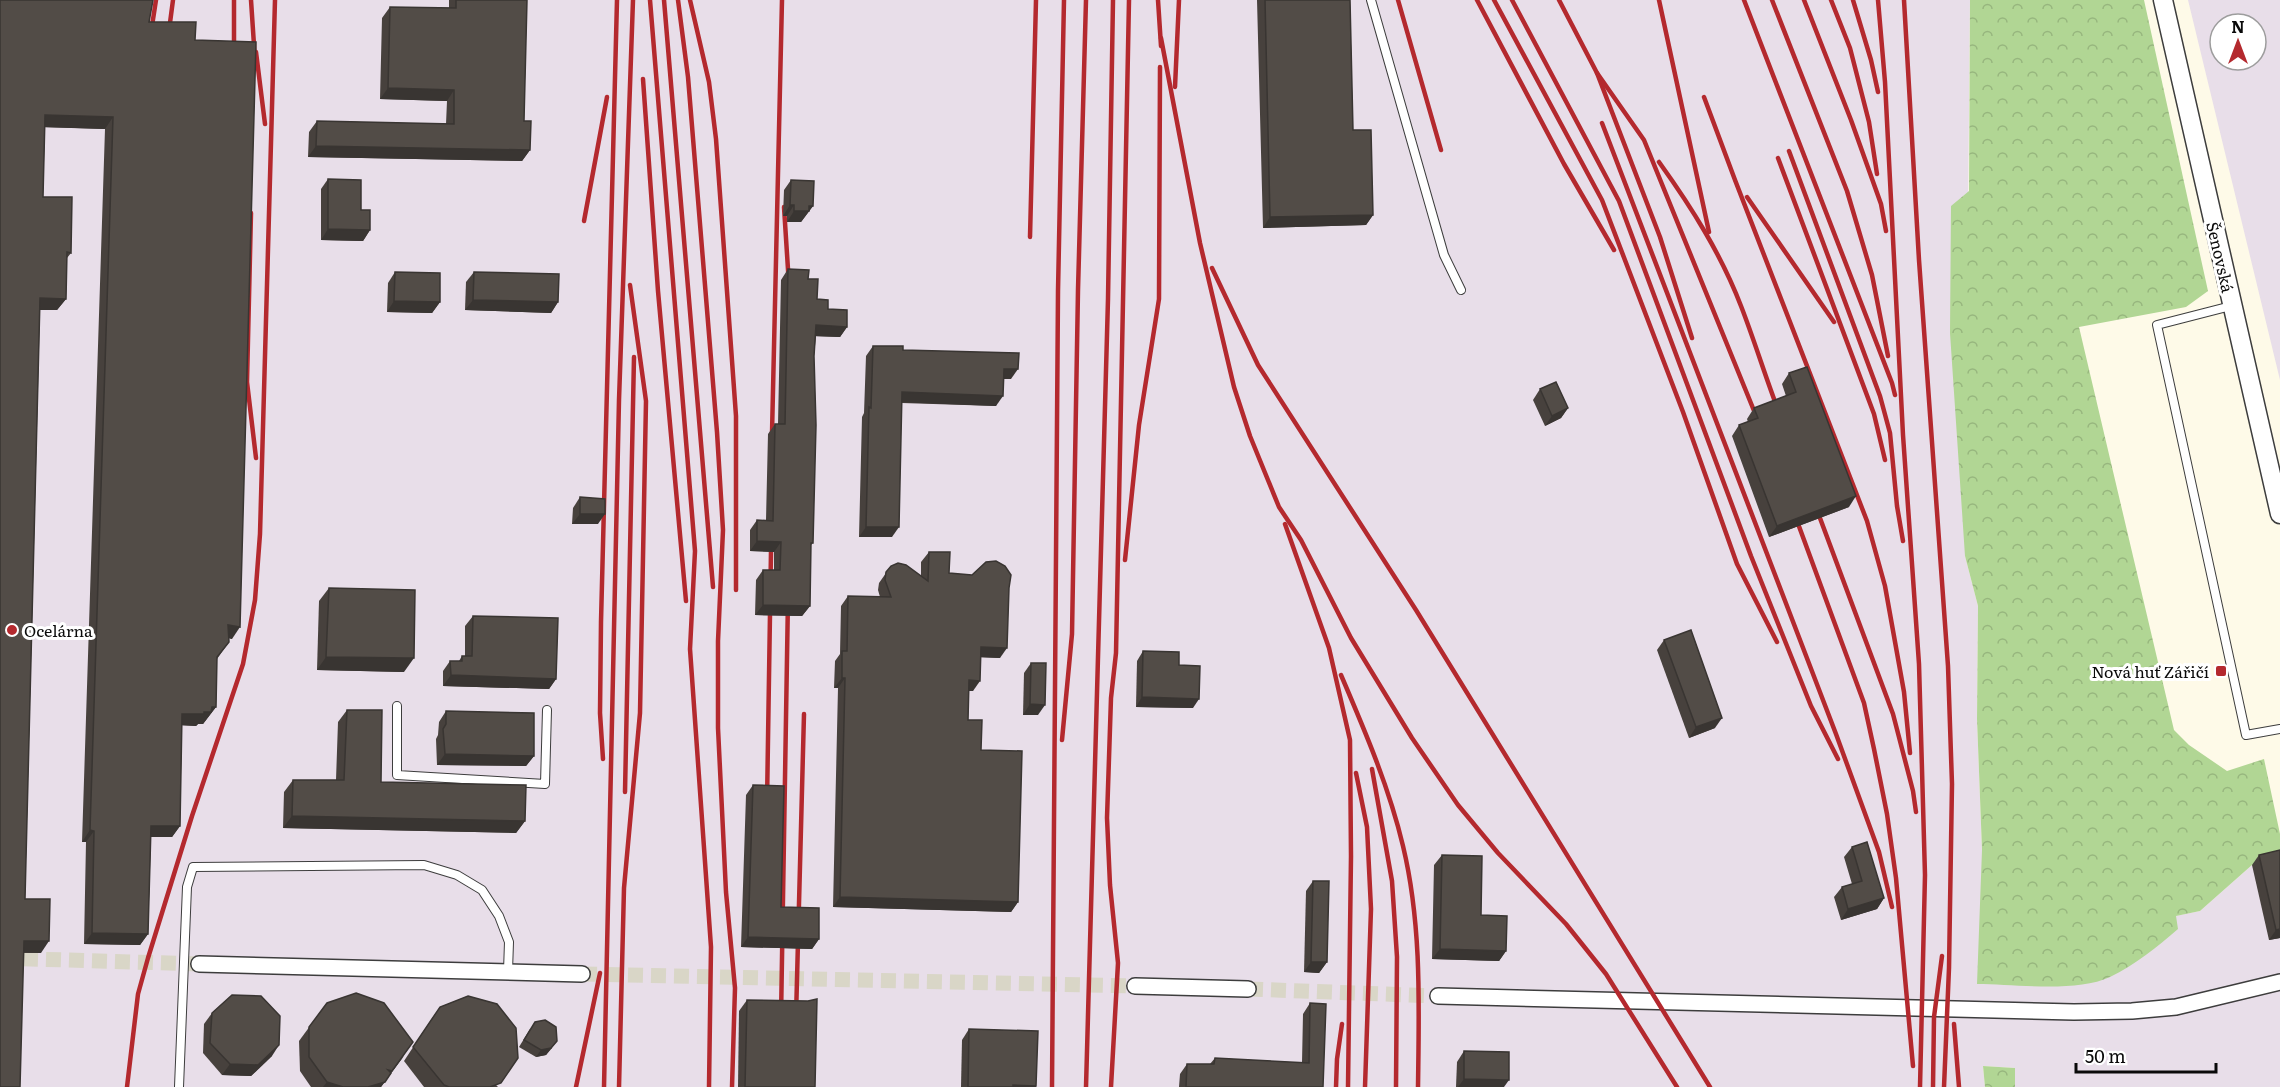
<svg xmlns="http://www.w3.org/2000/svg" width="2280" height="1087" viewBox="0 0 2280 1087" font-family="Literata,serif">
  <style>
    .industrial { fill: #e8dee9; fill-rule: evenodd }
    .forest { fill: url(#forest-crowns) }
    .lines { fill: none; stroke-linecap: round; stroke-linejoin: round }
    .minor-tunnel { stroke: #d9d6c7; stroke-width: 15; stroke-dasharray: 15 8; stroke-linecap: butt }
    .service-casing { stroke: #3d3d3d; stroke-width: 10 }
    .minor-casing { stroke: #3d3d3d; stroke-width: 18 }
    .tertiary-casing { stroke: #3d3d3d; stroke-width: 21 }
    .service { stroke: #fff; stroke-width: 8 }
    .minor { stroke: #fff; stroke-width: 15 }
    .tertiary { stroke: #fff; stroke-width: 18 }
    .rail { stroke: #b4292e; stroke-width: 4.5 }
    .wall { fill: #47413d }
    .shaded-wall { fill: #393532 }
    .building { fill: #524c47; stroke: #393532; stroke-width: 1.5 }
    .poi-dot { fill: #b4292e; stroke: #fff; stroke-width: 2 }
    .labels { text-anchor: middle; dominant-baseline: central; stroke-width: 6; stroke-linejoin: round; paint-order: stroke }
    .street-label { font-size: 16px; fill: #0a0a0a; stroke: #fff }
    .poi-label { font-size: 16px; fill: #0a0a0a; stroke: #fff; text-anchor: start }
  </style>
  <defs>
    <pattern id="forest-crowns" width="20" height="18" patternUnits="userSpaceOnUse" patternTransform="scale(1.5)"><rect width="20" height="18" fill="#b1d694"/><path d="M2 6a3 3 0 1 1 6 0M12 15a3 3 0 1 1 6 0" fill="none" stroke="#97b67e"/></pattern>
  </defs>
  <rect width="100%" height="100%" fill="#fefae8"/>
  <g class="industrial">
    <path d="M0 0H1970L1965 556 1978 606 1977 719 1982 850 2175 916 2200 911 2252 865 2280 859V1087H2015V1068L1983 1066 1985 1087H0Z"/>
    <path d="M2188 0H2280V380ZM2220 24H2256V60H2220Z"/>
  </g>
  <g class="forest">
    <path d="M1970 0H2144L2208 291 2186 307 2079 327 2174 730 2189 745 2227 771 2264 759 2280 834V859L2252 865 2200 911 2176 916 2178 929C2157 947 2135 965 2110 977 2076 993 2015 984 1977 984L1982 850 1977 719 1978 606 1965 556 1950 333 1951 206 1969 191Z"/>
    <path d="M1983 1066 2015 1068V1087H1985Z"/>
  </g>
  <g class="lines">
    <g class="minor-tunnel">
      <path d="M0 958 199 964"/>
      <path d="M582 974 1135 986"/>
      <path d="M1248 989 1438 996"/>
    </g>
    <defs>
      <g id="service">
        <path d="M1371 0 1444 255 1461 290"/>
        <path d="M2231 306 2157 325 2246 735 2280 729"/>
        <path d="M397 706V775L545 784 547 710"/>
        <path d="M179 1087 187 887 193 867 424 865 457 875 482 890 499 916 509 942 508 971"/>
      </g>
      <g id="minor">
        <path d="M199 964 582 974"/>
        <path d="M1135 986 1248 989"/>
        <path d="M1438 996 2074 1012 2132 1011 2176 1007 2280 982"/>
      </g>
      <path id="tertiary" d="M2163 0 2280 514"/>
    </defs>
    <use href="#service" class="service-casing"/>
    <use href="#minor" class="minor-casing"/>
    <use href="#tertiary" class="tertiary-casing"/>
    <use href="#service" class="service"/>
    <use href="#minor" class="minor"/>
    <use href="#tertiary" class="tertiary"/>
    <g class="rail">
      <path d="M251 0 255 60"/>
      <path d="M650 0 695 551 690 649 711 947 709 1087"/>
      <path d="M664 0 713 587"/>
      <path d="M678 0 688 77 717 432 723 530 718 641V728L726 892 735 988 732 1087"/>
      <path d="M690 0 709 82 716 139 736 416V590"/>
      <path d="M1158 0 1161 46"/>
      <path d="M1398 0 1441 150"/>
      <path d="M1477 0 1564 164 1614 250"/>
      <path d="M1494 0 1602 200 1683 412 1737 564 1777 642"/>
      <path d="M1512 0 1619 201 1751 556 1811 706 1838 759"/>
      <path d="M1559 0 1597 73 1660 237 1692 338"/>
      <path d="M1659 0 1709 232"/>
      <path d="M1744 0 1892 383 1895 395"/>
      <path d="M1772 0 1847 191 1872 275 1888 356"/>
      <path d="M1804 0 1851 120 1881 204 1886 231"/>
      <path d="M1831 0 1850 48 1869 122 1877 174"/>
      <path d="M1853 0 1871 60 1878 92"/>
      <path d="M1878 0 1885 82 1903 435 1919 664 1925 875 1920 1087"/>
      <path d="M1904 0 1919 260 1948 666 1952 784 1949 968 1944 1087"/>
      <path d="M168 38 173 0"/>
      <path d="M1161 38 1200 243 1234 387 1250 436 1279 507 1301 540 1351 638 1412 738 1458 805 1498 853 1566 924 1606 974 1677 1087"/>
      <path d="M150 39 156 0"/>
      <path d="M256 52 265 124"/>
      <path d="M234 57V0"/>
      <path d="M1597 73 1644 140 1759 423"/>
      <path d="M643 79 658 291 686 601"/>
      <path d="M1175 87 1179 0"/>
      <path d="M1704 97 1735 180 1867 521 1885 586 1904 692 1910 753"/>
      <path d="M1602 123 1836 734 1879 852 1892 907"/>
      <path d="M1789 151 1880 396 1890 433 1897 506 1903 541"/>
      <path d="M1778 158 1874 414 1885 460"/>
      <path d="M1659 162C1692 208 1721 254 1741 306 1755 342 1766 379 1780 415"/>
      <path d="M1747 197 1834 322"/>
      <path d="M784 207 789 285"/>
      <path d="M251 213 247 382 256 458"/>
      <path d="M584 221 607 97"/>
      <path d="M1030 237 1036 0"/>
      <path d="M1212 268 1258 365 1416 610 1710 1087"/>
      <path d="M772 434 782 0"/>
      <path d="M1814 502 1893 714 1913 791 1916 812"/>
      <path d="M1793 510 1864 703 1874 749 1887 814 1896 878 1913 1066"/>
      <path d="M1285 524 1329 648 1350 740 1351 856 1348 1087"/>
      <path d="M1125 560 1139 425 1159 299 1160 67"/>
      <path d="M1341 675C1365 731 1389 787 1403 846 1422 925 1419 1007 1418 1087"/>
      <path d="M1062 740 1072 634 1078 290 1086 0"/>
      <path d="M603 759 600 713 601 622 617 0"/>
      <path d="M1372 769 1392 881 1397 957 1396 1087"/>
      <path d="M1356 773 1367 827 1371 909 1365 1087"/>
      <path d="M625 792 634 357"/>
      <path d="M767 803 771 551"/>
      <path d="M796 1017 804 714"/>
      <path d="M781 1018 788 598"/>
      <path d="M1954 1024 1959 1087"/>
      <path d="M127 1087 138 994 148 958 192 816 243 664 255 600 260 534 275 0"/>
      <path d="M576 1087 600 973"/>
      <path d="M604 1087 619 400 633 0"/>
      <path d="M619 1087 624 888 640 713 646 401 630 285"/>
      <path d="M1052 1087 1058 291 1064 0"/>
      <path d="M1086 1087 1108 299 1113 0"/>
      <path d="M1111 1087 1118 963 1110 885 1107 818 1111 698 1116 653 1129 0"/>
      <path d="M1336 1087 1337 1059 1342 1024"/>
      <path d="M1933 1087 1934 1017 1942 956"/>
    </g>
  </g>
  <g class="wall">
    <path d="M0 0 149 22 195 40 232 639 229 638V642L217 659 216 707 203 724H198L196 726 182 725 180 826 172 837H151L148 934 140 945 84 944 86 842H82L105 129 45 127 43 197 71 253 67 258 66 299 57 310H40L25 899 41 953H23Z"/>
    <path d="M449 0H527L524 121 530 150 522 161 308 157 309 132 317 121 446 124 447 101 380 99 382 18 390 7 449 8Z"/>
    <path d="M1257 0H1350L1353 130 1373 215 1366 225 1263 228Z"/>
    <path d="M328 179 361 210 370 230 363 241 321 240V189Z"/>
    <path d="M791 180 813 206 801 222H787V216H783L784 190Z"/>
    <path d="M788 269 808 279 817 299 847 327 840 337 816 336 814 356 813 543 811 545 810 606 802 616 755 615 756 580 763 570H774V552L750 551V530L757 520H766L768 434 775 424H778L781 280Z"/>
    <path d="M395 272 440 302 432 313 387 312 388 283Z"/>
    <path d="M474 272 558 302 551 313 465 310 466 282Z"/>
    <path d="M873 346 903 350 1011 379H1004L996 406 902 403 892 537H859L862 417 864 413 866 356Z"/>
    <path d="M1789 373 1849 507 1769 537 1732 436 1739 425 1748 422 1747 419 1754 408 1786 396 1782 384Z"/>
    <path d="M1540 389 1568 408 1561 418 1545 426 1533 400Z"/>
    <path d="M580 497 598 524H572L573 508Z"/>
    <path d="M929 552 949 573 1009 588 1000 658 980 657 973 691H969L968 720 981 750 1018 902 1011 912 833 907 838 688H834L835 661 840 654 841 606 848 596 880 597 878 590 879 583 891 566 921 576V562Z"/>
    <path d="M329 588 404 672 317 670 319 601Z"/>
    <path d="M473 616 556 679 549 689 443 686V671L450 661H459L462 656H465V626Z"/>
    <path d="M1664 640 1715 728 1689 738 1657 650Z"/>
    <path d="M1143 651 1179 665 1193 708 1136 707 1137 661Z"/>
    <path d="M1031 663 1038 715H1023L1024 673Z"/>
    <path d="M347 710 381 782 525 821 516 833 283 828 284 792 293 780H336L338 722Z"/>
    <path d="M446 711 534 756 526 766 437 765 436 739 438 735 439 722Z"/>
    <path d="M753 785 781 907 819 939 812 949 741 947 746 795Z"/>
    <path d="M1852 847 1884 898 1877 909 1841 920 1834 897 1842 887 1852 884 1844 857Z"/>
    <path d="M1442 855 1481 915 1506 951 1499 961 1432 959 1434 865Z"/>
    <path d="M2259 855 2280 938 2269 940 2252 865Z"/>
    <path d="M1313 881 1327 962 1319 973 1304 972 1306 891Z"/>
    <path d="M747 1000 815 1087H738L739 1011Z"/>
    <path d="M327 1003 413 1042 381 1087H311L300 1071 299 1041Z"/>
    <path d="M1310 1003 1323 1087H1179L1180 1074 1187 1064H1210L1215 1058 1302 1063 1303 1014Z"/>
    <path d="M212 1013 272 1056 251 1076 222 1075 203 1053 204 1024Z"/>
    <path d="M431 1020 498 1087H424L404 1061Z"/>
    <path d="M530 1029 552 1048 546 1055 536 1057 519 1047Z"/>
    <path d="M969 1029 1036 1086V1087H961L962 1040Z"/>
    <path d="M1464 1051 1504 1087H1456L1457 1062Z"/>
  </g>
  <g class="shaded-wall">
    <path d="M388 88 454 90 447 101 380 99Z"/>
    <path d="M45 115 113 117 105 129 37 127Z"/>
    <path d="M316 146 530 150 522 161 308 157Z"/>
    <path d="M790 205H794L787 216H783Z"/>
    <path d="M809 206H813L801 222H787L794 211Z"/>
    <path d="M1373 215 1366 225 1263 228 1270 217Z"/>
    <path d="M328 229 370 230 363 241 321 240Z"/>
    <path d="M40 298 66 299 57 310H32Z"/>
    <path d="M473 300 558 302 551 313 465 310Z"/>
    <path d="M394 301 440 302 432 313 387 312Z"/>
    <path d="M816 325 847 327 840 337 809 336Z"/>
    <path d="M1004 369H1018L1011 379H997Z"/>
    <path d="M902 392 1003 396 996 406 895 402Z"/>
    <path d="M1568 408 1561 418 1545 426 1552 416Z"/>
    <path d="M1856 496 1849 507 1769 537 1777 526Z"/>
    <path d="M580 514H605L598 524H572Z"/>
    <path d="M866 527H899L892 537H859Z"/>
    <path d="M757 541 781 542 774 552 750 551Z"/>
    <path d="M763 605 810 606 802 616 755 615Z"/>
    <path d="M228 625 240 627 232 639 220 636Z"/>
    <path d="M981 647 1007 648 1000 658 973 657Z"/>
    <path d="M326 657 414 658 404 672 317 670Z"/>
    <path d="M451 675 556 679 549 689 443 686Z"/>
    <path d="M842 678H845L838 688H834Z"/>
    <path d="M969 680 980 681 973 691H962Z"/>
    <path d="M1142 697 1199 699 1193 708 1136 707Z"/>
    <path d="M1030 704 1045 705 1038 715H1023Z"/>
    <path d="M212 707H216L203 724H198L196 726 174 725 182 714 204 712Z"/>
    <path d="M1722 718 1715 728 1689 738 1696 727Z"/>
    <path d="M445 754 534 756 526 766 437 765Z"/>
    <path d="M292 816 525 821 516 833 283 828Z"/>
    <path d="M151 826H180L172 837H143Z"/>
    <path d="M90 830 94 831 86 842H82Z"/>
    <path d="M840 897 1018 902 1011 912 833 907Z"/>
    <path d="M1884 898 1877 909 1841 920 1848 909Z"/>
    <path d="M2280 929V938L2269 940 2276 930Z"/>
    <path d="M92 933 148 934 140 945 84 944Z"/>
    <path d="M748 937 819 939 812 949 741 947Z"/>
    <path d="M24 941H49L41 953 16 952Z"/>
    <path d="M1440 949 1506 951 1499 961 1432 959Z"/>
    <path d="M1311 962H1327L1319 973 1304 972Z"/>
    <path d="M557 1041 546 1055 536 1057 541 1050Z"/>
    <path d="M279 1045 272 1056 251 1076 222 1075 230 1064Z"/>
    <path d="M404 1056 381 1087H368L388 1070Z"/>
    <path d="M1464 1079 1509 1080 1504 1087H1458Z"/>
    <path d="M327 1082 343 1087H323Z"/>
    <path d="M1013 1085 1036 1086V1087H1012Z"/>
  </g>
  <g class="building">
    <path d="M0 0H153L149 22H196L195 40 256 42 240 627 228 625 229 642 217 657 216 707H212L211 712H204V714H182L180 826H151L148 934 92 933 94 831 90 830 113 117 45 115 43 197H72L71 253 67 252 66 299 40 298 25 899H50L49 941H24L20 1087H0Z"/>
    <path d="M456 0H527L524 121H531L530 150 316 146 317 121 454 124V90L388 88 390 7 456 8Z"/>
    <path d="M1265 0H1350L1353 130H1371L1373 215 1270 217Z"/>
    <path d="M328 179 361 180V210H370V230L328 229Z"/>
    <path d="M791 180 814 181 813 206H809V211H794V205H790Z"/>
    <path d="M788 269 809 270 808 279H818L817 299 828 300V309L847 310V327L816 325 814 356 816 425 813 543H811L810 606 763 605V570H780L781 542 757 541V520L773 521 775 424H785Z"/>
    <path d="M395 272 440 273V302L394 301Z"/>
    <path d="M474 272 559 274 558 302 473 300Z"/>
    <path d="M873 346H903V350L1019 353 1018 369H1004L1003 396 902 392 899 527H866L869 407 871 408Z"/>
    <path d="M1807 367 1856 496 1777 526 1739 425 1758 418 1754 408 1796 392 1789 373Z"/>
    <path d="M1556 382 1568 408 1552 416 1540 389Z"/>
    <path d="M580 497 605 499V514H580Z"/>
    <path d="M929 552H950L949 573 972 575 986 562 996 561 1005 566 1011 575 1009 588 1007 648 981 647 980 681 969 680 968 720H982L981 750 1022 751 1018 902 840 897 845 678H842V651H847L848 596 891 597 885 580 886 572 891 566 898 563 906 565 928 581Z"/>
    <path d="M329 588 415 590 414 658 326 657Z"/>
    <path d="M473 616 558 618 556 679 451 675 450 661H462V656H472Z"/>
    <path d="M1691 630 1722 718 1696 727 1664 640Z"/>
    <path d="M1143 651 1179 652V665L1200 666 1199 699 1142 697Z"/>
    <path d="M1031 663H1046L1045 705 1030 704Z"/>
    <path d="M347 710H382L381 782 526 785 525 821 292 816 293 780H344Z"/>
    <path d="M446 711 534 713V756L445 754 443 729 446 724Z"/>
    <path d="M753 785 784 786 781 907 819 908V939L748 937Z"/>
    <path d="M1867 842 1884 898 1848 909 1842 887 1862 881 1852 847Z"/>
    <path d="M2280 850V929L2276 930 2259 855Z"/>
    <path d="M1442 855 1482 856 1481 915 1507 916 1506 951 1440 949Z"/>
    <path d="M1313 881H1329L1327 962H1311Z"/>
    <path d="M356 993 384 1003 413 1042 392 1071 388 1070 391 1073 385 1082 368 1087H343L327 1082 309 1057V1027L327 1003Z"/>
    <path d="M232 995 261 996 280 1016 279 1045 258 1065 230 1064 210 1043 212 1013Z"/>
    <path d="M468 996 497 1004 516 1028 518 1058 501 1083 490 1087H449L444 1085 413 1047 440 1007Z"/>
    <path d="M817 999 815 1087H745L747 1000 808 1001Z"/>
    <path d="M1310 1003 1326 1004 1323 1087H1186L1187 1064H1214L1215 1058 1309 1063Z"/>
    <path d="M545 1020 556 1027 557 1041 551 1048 541 1050 524 1040 535 1022Z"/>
    <path d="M969 1029 1038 1031 1036 1086 1013 1085V1087H968Z"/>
    <path d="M1464 1051 1509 1052V1080L1464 1079Z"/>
  </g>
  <g class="poi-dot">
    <circle cx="12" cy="630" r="6"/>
    <rect x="2215" y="665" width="12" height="12" rx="3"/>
  </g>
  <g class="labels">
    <g class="street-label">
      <text transform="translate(2221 257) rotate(77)">Šenovská</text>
    </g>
    <g class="poi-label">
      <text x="24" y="630">Ocelárna</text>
      <text x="2209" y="671" text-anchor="end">Nová huť Zářičí</text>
    </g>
  </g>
  <g transform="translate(2238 42)"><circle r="28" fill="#ffffff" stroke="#9d9d9d" stroke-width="1.5"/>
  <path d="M0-4.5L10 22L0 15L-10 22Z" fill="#b4292e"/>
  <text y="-9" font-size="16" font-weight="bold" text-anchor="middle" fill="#0a0a0a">N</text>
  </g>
  <path d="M2076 1063v9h140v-9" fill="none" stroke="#0a0a0a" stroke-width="3"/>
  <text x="2085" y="1063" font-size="18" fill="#0a0a0a" stroke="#ffffff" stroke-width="4.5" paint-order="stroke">50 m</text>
</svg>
